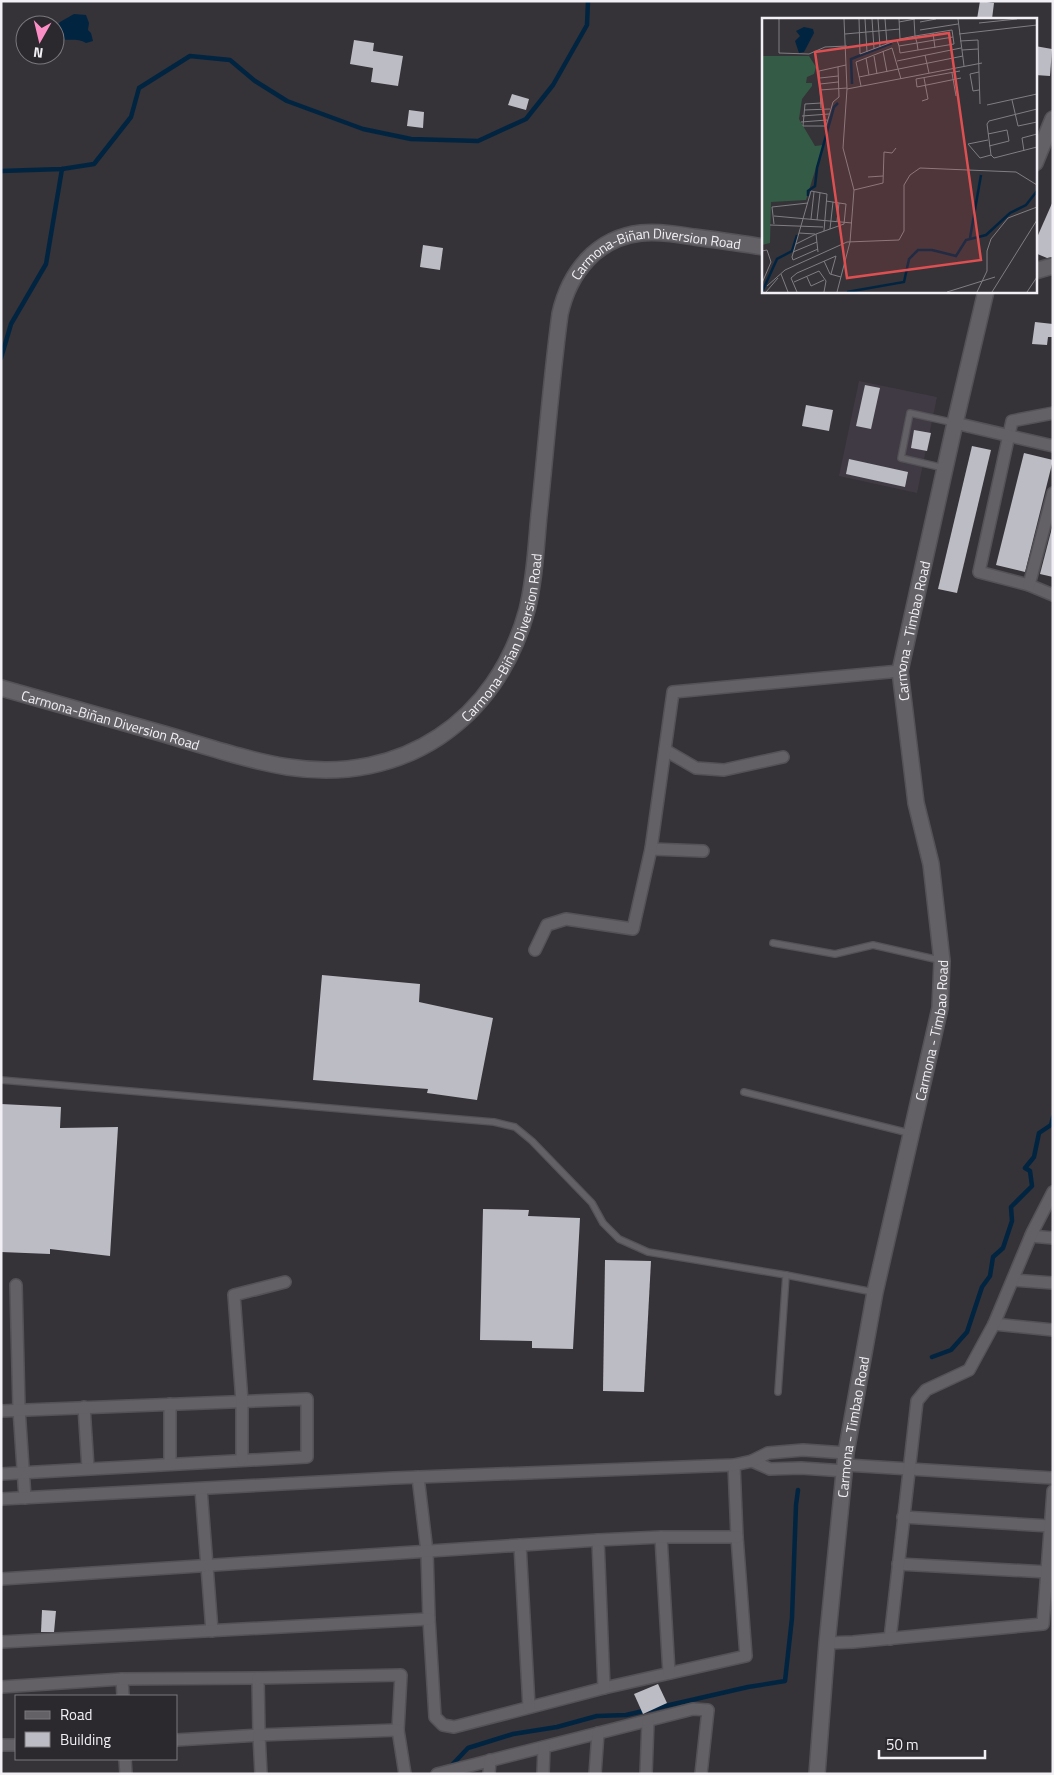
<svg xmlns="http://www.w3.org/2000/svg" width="1054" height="1775" viewBox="0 0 1054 1775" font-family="'Titillium Web',sans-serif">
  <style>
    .built { fill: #403a45 }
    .water { fill: #012541 }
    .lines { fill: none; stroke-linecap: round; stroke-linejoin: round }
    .stream { stroke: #012541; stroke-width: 4.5 }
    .building { fill: #bcbcc5 }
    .service-casing { stroke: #545256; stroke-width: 8 }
    .minor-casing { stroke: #545256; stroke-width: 14 }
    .secondary-casing { stroke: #545256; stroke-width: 18 }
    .service { stroke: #636066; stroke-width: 5.5 }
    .minor { stroke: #636066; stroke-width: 11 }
    .secondary { stroke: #636066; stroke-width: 15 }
    .labels { text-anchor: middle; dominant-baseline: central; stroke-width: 5; stroke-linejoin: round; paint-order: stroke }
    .street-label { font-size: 14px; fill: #f2f0f4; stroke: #2b282e }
    .inset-river { fill: none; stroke: #012541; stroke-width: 2.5 }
    .inset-road { fill: none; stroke: #817e83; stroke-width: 1 }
    .view { fill: #dc5051; fill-opacity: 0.15; stroke: #dc5051; stroke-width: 2.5 }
    .inset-edge { fill: none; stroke: #f2f0f4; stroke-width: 2.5 }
  </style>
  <rect width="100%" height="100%" fill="#353238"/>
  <path class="built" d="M859 381 937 397 917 493 839 476Z"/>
  <path class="water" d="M74 14 86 15 89 23 88 30 91 33 93 41 86 43C77 37 66 42 56 38L55 28 60 22Z"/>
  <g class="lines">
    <g class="stream">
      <path d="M1 171 62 169 94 164 131 117 139 88 190 56 230 60 255 81 287 101 363 129 411 139 478 141 526 119 553 85 587 25 588 1"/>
      <path d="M1 358 11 324 46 264 62 169"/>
      <path d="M932 1357 951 1350 967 1332 982 1287 990 1276 993 1257 1003 1248 1012 1221 1011 1207 1032 1186 1030 1171 1025 1168 1034 1157 1039 1133 1051 1125 1053 1117"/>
      <path d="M452 1765 468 1748 513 1734 557 1727 597 1716 626 1715 748 1687 785 1681 792 1618 796 1505 798 1490"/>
    </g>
  </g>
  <g class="building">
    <path d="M980 1 994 3 992 19H977Z"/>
    <path d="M354 40 374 43 373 51 403 56 398 86 371 82 373 68 350 64Z"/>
    <path d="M1035 46 1052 49 1050 76 1035 75Z"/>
    <path d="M512 94 529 99 526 110 508 105Z"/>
    <path d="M409 110 424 112 423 128 407 126Z"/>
    <path d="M1053 201V257L1047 258 1035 253V242Z"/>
    <path d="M423 245 443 248 440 270 420 267Z"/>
    <path d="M1035 322 1053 324V337H1048L1047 345 1032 344Z"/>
    <path d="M865 385 880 388 871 429 856 426Z"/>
    <path d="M806 405 833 410 829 431 802 426Z"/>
    <path d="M914 430 931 433 927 451 911 448Z"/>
    <path d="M972 446 991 450 957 593 938 589Z"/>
    <path d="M1024 453 1053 460 1025 572 996 565Z"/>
    <path d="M849 459 908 472 905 487 846 474Z"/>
    <path d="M1053 524V577L1040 574Z"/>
    <path d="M322 975 420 984 419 1002 493 1018 477 1100 427 1093 428 1089 313 1080Z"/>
    <path d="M1 1104 61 1107 60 1128 118 1127 110 1256 50 1249V1254L1 1252Z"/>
    <path d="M483 1209 529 1210 528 1216 580 1218 573 1349 532 1348V1341L480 1340Z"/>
    <path d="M605 1260 651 1261 644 1392 603 1391Z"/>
    <path d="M42 1610 56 1611 54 1632H41Z"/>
    <path d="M658 1684 667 1703 643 1714 634 1694Z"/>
  </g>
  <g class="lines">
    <defs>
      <g id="service">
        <path d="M944 468 901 458 910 413 955 423"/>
        <path d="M773 943 835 954 873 945 939 960"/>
        <path d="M1 1080 494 1122 515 1127 532 1141 592 1203 603 1223 619 1239 648 1252 786 1275 873 1292"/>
        <path d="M744 1092 909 1133"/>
        <path d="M778 1392 786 1275"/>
      </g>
      <g id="minor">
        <path d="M1053 413 1012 421 979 572 1029 585 1053 595"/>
        <path d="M955 423 1053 446"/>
        <path d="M1029 585 1053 493"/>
        <path d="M665 750 696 768 724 770 783 757"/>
        <path d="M651 849 703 851"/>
        <path d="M535 950 547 925 566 919 633 929 651 849 673 692 900 671"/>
        <path d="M1031 1236 1053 1238"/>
        <path d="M1013 1280 1053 1283"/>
        <path d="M16 1285 19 1409 25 1498"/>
        <path d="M994 1324 1053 1330"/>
        <path d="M170 1404V1463"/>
        <path d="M84 1407 88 1468"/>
        <path d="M1 1411 307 1399V1457L1 1474"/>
        <path d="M242 1459V1402L234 1295 285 1282"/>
        <path d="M752 1461 770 1469 801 1468 845 1471"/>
        <path d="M846 1465 1053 1478"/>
        <path d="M418 1477 427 1552 429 1619 435 1717 443 1725 454 1727 604 1688 746 1656 737 1537 734 1465"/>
        <path d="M201 1489 212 1631"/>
        <path d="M1 1499 394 1478 734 1465 752 1461 768 1453 803 1450 846 1453"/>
        <path d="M903 1517 1050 1526"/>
        <path d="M661 1537 669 1673"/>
        <path d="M598 1540 604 1688"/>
        <path d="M520 1545 529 1707"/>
        <path d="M898 1564 1047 1572"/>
        <path d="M1 1579 598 1540 661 1537H737"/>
        <path d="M890 1639 917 1401 926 1390 969 1370 994 1324 1032 1233 1053 1192"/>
        <path d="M1 1642 429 1619"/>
        <path d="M827 1643 853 1642 1043 1624 1053 1491"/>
        <path d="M122 1679 123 1696"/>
        <path d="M1 1687 122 1679 258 1678"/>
        <path d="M176 1740 259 1735 258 1678 401 1675 398 1730"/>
        <path d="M1 1745H16"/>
        <path d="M125 1759 126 1774"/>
        <path d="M261 1774 259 1735 398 1730 405 1774"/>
        <path d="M437 1774 693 1709 708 1710 701 1774"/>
        <path d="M489 1774 490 1760"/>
        <path d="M543 1774 544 1747"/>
        <path d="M595 1774 598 1733"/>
        <path d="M646 1774 648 1721"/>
      </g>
      <g id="secondary">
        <path d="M1035 163 1053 119"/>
        <path d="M1035 271 1053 266"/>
        <path id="s1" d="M1 688C56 704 110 719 164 734 205 746 246 760 288 767 402 785 497 721 527 610 535 579 536 546 539 515 546 448 551 381 560 314 569 273 596 238 641 233 658 231 677 234 694 237 717 240 740 243 763 247"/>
        <path id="s2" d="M817 1774 827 1643 846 1453 875 1292 940 1008 942 961 931 864 916 803 900 671 955 423 986 291"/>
      </g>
    </defs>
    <use href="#service" class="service-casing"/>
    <use href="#minor" class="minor-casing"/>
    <use href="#secondary" class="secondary-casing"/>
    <use href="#service" class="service"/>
    <use href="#minor" class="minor"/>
    <use href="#secondary" class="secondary"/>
  </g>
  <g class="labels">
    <g class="street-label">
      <text stroke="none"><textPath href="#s1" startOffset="1042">Carmona-Biñan Diversion Road</textPath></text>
      <text stroke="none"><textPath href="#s2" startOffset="1159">Carmona - Timbao Road</textPath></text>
      <text stroke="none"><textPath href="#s1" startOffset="578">Carmona-Biñan Diversion Road</textPath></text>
      <text stroke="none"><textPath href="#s1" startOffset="114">Carmona-Biñan Diversion Road</textPath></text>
      <text stroke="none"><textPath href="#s2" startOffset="754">Carmona - Timbao Road</textPath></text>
      <text stroke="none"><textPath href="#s2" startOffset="349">Carmona - Timbao Road</textPath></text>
    </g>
  </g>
  <g transform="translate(762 18)">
    <rect width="275" height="275" fill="#353238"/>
    <path d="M0 38H47L54 49 52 56 45 59 44 65H50V68L40 81 37 101 53 128 61 127 44 182 9 184 8 225 0 227Z" fill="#345b45"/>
    <path d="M42 9 51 11 52 15 42 34 37 35 33 23 38 18 34 13Z" fill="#012541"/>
    <path class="inset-river" d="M90 66 89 41 130 25M46 178V173L53 168 55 150 72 89 76 85M208 220 219 157M0 274 15 241 30 233 35 217M85 274 142 264 147 241 156 232H170L194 238 204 222 224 217 248 195 264 187 275 173"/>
    <path class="inset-road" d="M17 1V35L47 36 63 29 85 28M97 1 98 36 138 21 137 1M103 1 105 34M110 1 112 31M116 1 118 29M123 1 125 26M196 1 202 48M137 4 153 1M158 4 174 1M217 5 255 1M158 12 196 6M171 15 173 30M83 16 138 11M197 16 275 7M138 21 153 18 152 1M135 22 137 28 155 25 153 18 190 12 192 26 156 32M198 23 216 22 218 86M137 28 138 35 156 32 155 25 191 19M200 32 216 31M121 33 125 54M163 37 167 55M112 38 115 56M104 40 107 57M135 43 199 30M84 47 57 53 58 72 85 70M198 53 154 61 155 69 199 60M217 54 208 56 211 73 217 72M190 55 194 78M97 59 201 38M58 60 76 58M58 66 76 64M99 68 94 44 130 30 139 61M85 71 220 45M58 72 59 90M250 82 256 108 275 104M160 83 166 81 162 60M59 85 43 86 41 108H64L71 84 77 79 76 49M225 87 275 76M275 91 227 103 225 106 229 137 232 140 275 129M42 92 68 91M40 98 67 96M39 104 65 102M226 116 245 112 247 123 227 128M226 122 206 126 218 140 229 137M262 133 260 120 275 116M106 159 121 158M92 172 121 165 122 134 130 135 134 130M12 198 90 205M49 201 52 174M55 202 58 175M75 203 77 185M12 206 10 189 46 185M8 207 61 209M68 211 71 184M37 215 53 216M34 226 54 216M56 231 31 242 30 239 49 173 65 176 62 213M0 233 5 232 9 244 0 265M31 234 55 224M56 234 54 216 82 206 84 186 64 183M62 243 68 256 79 259M19 256 26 274M69 256 74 238M45 259 49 268 62 262M32 264 57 253 64 263 62 274M5 268 23 252 85 224 137 222 142 213V167L148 157 158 150 254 154 275 167M4 274 16 260M35 274 29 260 35 255 74 238M75 274 88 224 92 172 81 130 85 71 82 1M185 274 233 259M215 274 225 253V233L229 221 246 200 275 189M230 274 275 202M265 274 275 259"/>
    <path class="view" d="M187 15 219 242 85 260 53 34Z"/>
    <rect width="275" height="275" class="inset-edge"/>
  </g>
  <rect width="1054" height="1775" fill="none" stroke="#f2f0f4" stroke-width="5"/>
  <rect x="15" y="1695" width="162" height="65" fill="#2b282e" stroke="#7b787d"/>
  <rect x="25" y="1711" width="25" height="8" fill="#636066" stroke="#7b787d"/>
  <text x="60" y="1720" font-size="15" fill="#f2f0f4">Road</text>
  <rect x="25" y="1732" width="25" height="15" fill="#bcbcc5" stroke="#7b787d"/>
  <text x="60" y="1745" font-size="15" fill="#f2f0f4">Building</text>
  <g transform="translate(40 40) rotate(188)"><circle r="24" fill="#2b282e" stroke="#7b787d"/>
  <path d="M0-4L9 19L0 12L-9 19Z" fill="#fb8fc5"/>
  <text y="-8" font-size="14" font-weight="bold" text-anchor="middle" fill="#f2f0f4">N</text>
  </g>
  <path d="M879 1750v8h106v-8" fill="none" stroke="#f2f0f4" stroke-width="2.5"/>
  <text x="886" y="1750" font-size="15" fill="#f2f0f4" stroke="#2b282e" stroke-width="4" paint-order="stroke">50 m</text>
</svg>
